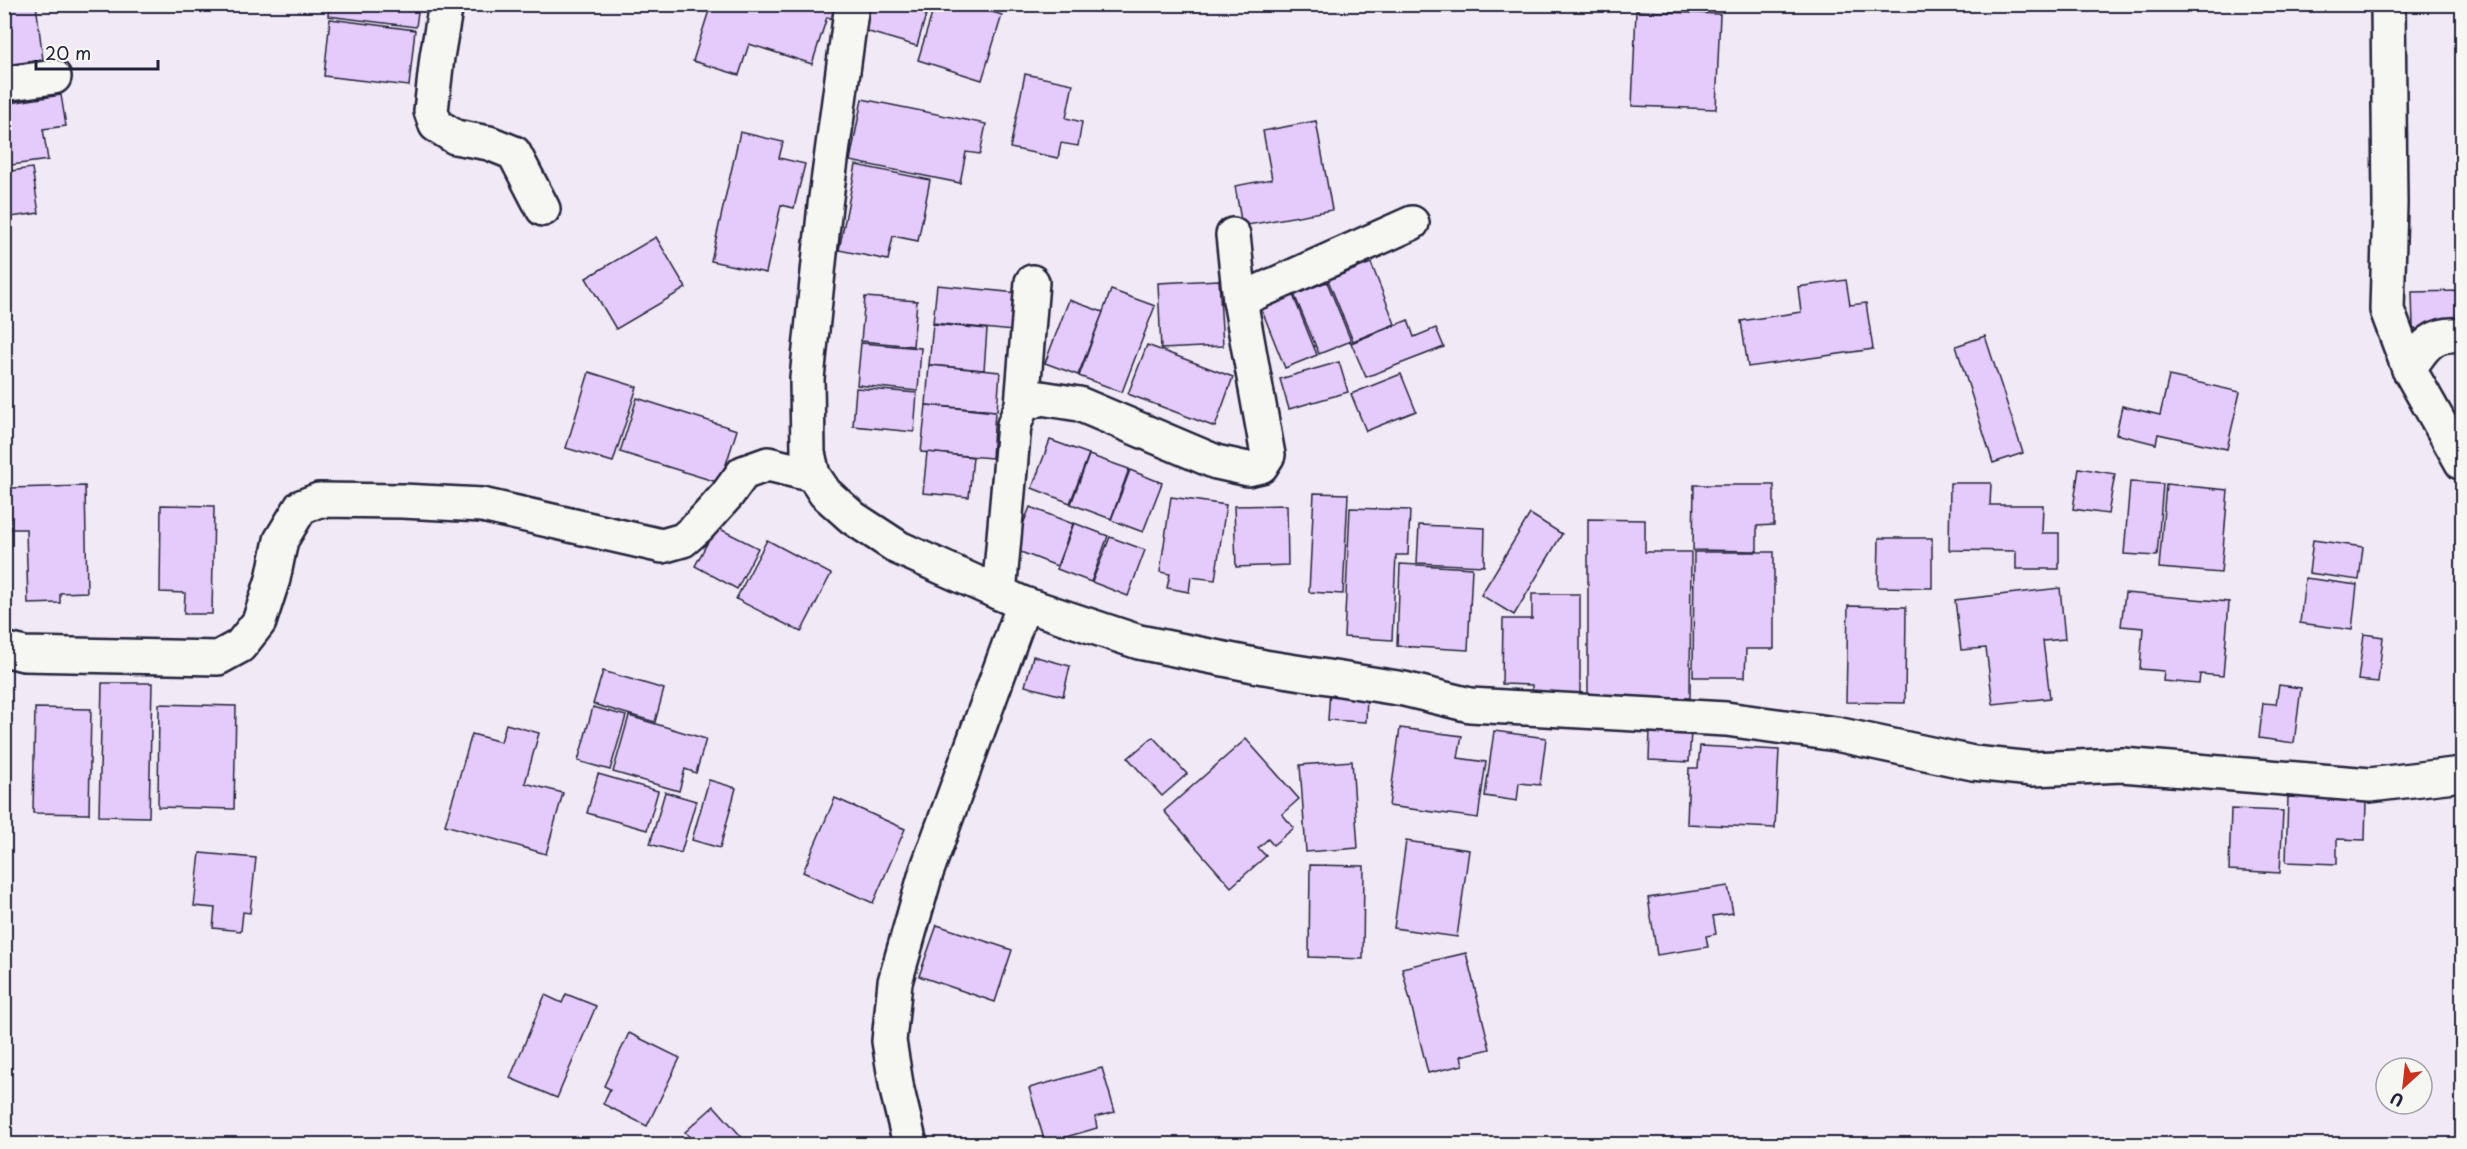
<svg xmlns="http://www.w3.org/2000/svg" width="2467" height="1149" viewBox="0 0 2467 1149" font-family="'Playpen Sans',sans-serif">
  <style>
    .building { fill: #e5cbfb; stroke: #22223b; stroke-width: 1.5 }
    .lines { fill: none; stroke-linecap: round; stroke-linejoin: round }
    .minor-casing { stroke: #22223b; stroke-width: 38 }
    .minor { stroke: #f6f6f2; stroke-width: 33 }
  </style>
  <rect width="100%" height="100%" fill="#f1e9f5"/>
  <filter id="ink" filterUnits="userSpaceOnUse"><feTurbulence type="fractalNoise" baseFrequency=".0167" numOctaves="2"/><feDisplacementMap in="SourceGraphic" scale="12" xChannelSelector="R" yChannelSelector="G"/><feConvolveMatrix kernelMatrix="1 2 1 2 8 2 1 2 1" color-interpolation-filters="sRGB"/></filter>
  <g filter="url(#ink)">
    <g class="building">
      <path d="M4 4H36L43 60 4 65Z"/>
      <path d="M329 4H419L416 27 328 16Z"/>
      <path d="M711 4H845L840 21 827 17 812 64 749 44 739 75 693 61Z"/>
      <path d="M869 4H929L917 46 862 30Z"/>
      <path d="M935 4H966L1002 15 982 80 918 60Z"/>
      <path d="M1636 11 1720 14 1716 109 1632 106Z"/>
      <path d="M330 19 415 30 409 86 324 76Z"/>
      <path d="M2456 60H2462V115H2457Z"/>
      <path d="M1025 74 1073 84 1066 118 1082 122 1078 146 1061 143 1058 158 1010 148Z"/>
      <path d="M61 95 66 126 43 129 48 160 4 166V104Z"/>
      <path d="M862 99 986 124 980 154 966 152 960 183 850 161Z"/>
      <path d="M1316 121 1332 210 1242 226 1235 186 1272 179 1263 131Z"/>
      <path d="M740 132 783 142 779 158 805 164 794 208 781 205 766 273 711 261Z"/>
      <path d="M856 165 930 180 918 241 893 236 888 260 839 250Z"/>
      <path d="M32 168 39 213 4 218V172Z"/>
      <path d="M656 237 686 288 616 329 586 278Z"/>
      <path d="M1371 263 1395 324 1353 341 1328 280Z"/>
      <path d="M1219 280 1223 346 1161 349 1158 283Z"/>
      <path d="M1846 280 1850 305 1866 303 1873 349 1748 367 1741 321 1801 312 1798 287Z"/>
      <path d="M1327 282 1351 341 1319 354 1294 294Z"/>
      <path d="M937 285 1017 293 1013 331 933 323Z"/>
      <path d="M1111 290 1155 306 1122 392 1079 376Z"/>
      <path d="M2462 291V328L2413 329 2412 292Z"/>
      <path d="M1293 295 1317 355 1285 368 1261 308Z"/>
      <path d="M865 297 917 301 913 346 861 341Z"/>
      <path d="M1069 300 1103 312 1078 375 1045 363Z"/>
      <path d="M1408 320 1414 337 1436 328 1444 347 1366 377 1351 343Z"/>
      <path d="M933 324 987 329 984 370 929 365Z"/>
      <path d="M1985 336 2023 453 1993 463 1956 346Z"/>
      <path d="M861 343 921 348 918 391 857 385Z"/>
      <path d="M1147 345 1233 377 1215 427 1128 394Z"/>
      <path d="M1339 362 1348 392 1289 409 1280 379Z"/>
      <path d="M929 365 1000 372 997 411 926 405Z"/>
      <path d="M589 372 637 387 613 462 566 448Z"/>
      <path d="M1401 374 1416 411 1366 431 1351 394Z"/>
      <path d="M2169 376 2240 392 2227 449 2158 434 2156 444 2116 434 2122 406 2160 415Z"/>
      <path d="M856 388 917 393 914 432 853 426Z"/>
      <path d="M637 398 737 430 720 483 620 452Z"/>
      <path d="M926 405 995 412 992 458 921 452Z"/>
      <path d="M1050 440 1089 454 1070 503 1032 488Z"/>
      <path d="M927 452 973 457 969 497 923 493Z"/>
      <path d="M1089 455 1129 469 1111 519 1071 504Z"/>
      <path d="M2079 468 2115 474 2108 514 2073 509Z"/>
      <path d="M1130 470 1162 483 1143 532 1111 520Z"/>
      <path d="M2130 482 2163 484 2157 556 2124 554Z"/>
      <path d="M1950 483H1991L1990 505H2043L2042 533H2059V569H2016V551L1949 550Z"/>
      <path d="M2166 484 2228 490 2221 573 2159 568Z"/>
      <path d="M1694 485H1774V525L1757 526V551L1693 550Z"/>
      <path d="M85 486 87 592 60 593V603L28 604 26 529H10V488Z"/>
      <path d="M1314 493 1348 494 1343 594 1309 592Z"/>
      <path d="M1171 497 1226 505 1215 580 1191 577 1189 592 1167 588 1170 574 1160 572Z"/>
      <path d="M161 505 214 506 212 614H184L185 593 160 592Z"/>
      <path d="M1287 505 1288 565 1236 567 1234 506Z"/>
      <path d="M1030 507 1073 524 1057 566 1013 549Z"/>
      <path d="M1350 508 1410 510 1408 555H1396L1392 640 1344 637Z"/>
      <path d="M1530 514 1562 534 1514 615 1481 595Z"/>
      <path d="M1588 519 1645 520V552H1691L1690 698 1588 697Z"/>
      <path d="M1074 523 1108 536 1091 582 1057 569Z"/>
      <path d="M1419 525 1485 528 1484 566 1417 563Z"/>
      <path d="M716 527 758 548 737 589 695 566Z"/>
      <path d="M1110 537 1145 550 1128 596 1092 582Z"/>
      <path d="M1879 538H1932V588L1878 587Z"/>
      <path d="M767 540 831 574 801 632 736 599Z"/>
      <path d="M2313 540 2363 547 2359 580 2309 573Z"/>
      <path d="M1694 552H1774V649H1746L1745 677H1693Z"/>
      <path d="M1400 564 1472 568 1468 650 1397 646Z"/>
      <path d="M2305 578 2357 585 2352 630 2300 623Z"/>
      <path d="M2060 588 2065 639 2043 641 2050 698 1993 704 1986 648 1961 650 1955 600Z"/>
      <path d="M2125 593 2229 602 2223 676 2200 674 2199 684 2163 681 2164 671 2140 669 2143 628 2121 626Z"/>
      <path d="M1532 594H1580V701H1532V685L1502 684 1503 619H1532Z"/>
      <path d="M1848 606 1906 607 1905 703 1846 702Z"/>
      <path d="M2364 634 2383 637 2378 682 2358 680Z"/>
      <path d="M1033 656 1070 666 1063 696 1025 686Z"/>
      <path d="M603 671 664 689 655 722 593 704Z"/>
      <path d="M102 683H152L149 817 99 816Z"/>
      <path d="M2279 685 2301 688 2294 743 2259 738 2263 703 2276 704Z"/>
      <path d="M1330 690 1367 692 1366 722 1328 720Z"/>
      <path d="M159 704 236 706 234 809 158 807Z"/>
      <path d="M593 707 626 716 610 770 578 761Z"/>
      <path d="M35 708 91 709 89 814 33 813Z"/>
      <path d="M629 716 706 739 696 773 685 769 679 791 613 772Z"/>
      <path d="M506 724 539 733 525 783 563 793 546 854 445 825 472 734 501 742Z"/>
      <path d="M1400 728 1462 736 1458 758 1486 762 1478 818 1389 806Z"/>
      <path d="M1650 730 1691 732 1689 762 1649 760Z"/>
      <path d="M1494 731 1546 738 1540 785 1519 783 1517 801 1485 796Z"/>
      <path d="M1153 737 1187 774 1162 796 1128 758Z"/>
      <path d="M1246 739 1299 799 1282 814 1294 828 1273 845 1268 839 1258 848 1266 856 1231 887 1164 811Z"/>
      <path d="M1700 746 1779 750 1775 828 1687 824 1689 768H1698Z"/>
      <path d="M1352 761 1358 848 1306 852 1300 765Z"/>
      <path d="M598 774 658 791 647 830 587 813Z"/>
      <path d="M709 780 736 788 720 848 692 840Z"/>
      <path d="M665 792 696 801 681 853 650 844Z"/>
      <path d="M2288 797 2366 800 2365 840 2337 839V864L2286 862Z"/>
      <path d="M835 798 905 829 873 903 803 872Z"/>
      <path d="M2231 809 2283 811 2280 873 2229 870Z"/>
      <path d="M1406 841 1469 850 1457 937 1394 928Z"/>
      <path d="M200 853 256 858 250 913 243 912 241 931 213 928 215 908 194 906Z"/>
      <path d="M1310 865 1364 866 1363 959 1309 957Z"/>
      <path d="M1728 886 1733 913 1713 916 1716 934 1706 936 1708 947 1657 955 1648 898Z"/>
      <path d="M937 925 1012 950 995 1002 919 976Z"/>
      <path d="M1466 953 1490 1049 1461 1056 1463 1065 1428 1073 1402 968Z"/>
      <path d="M566 994 596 1006 557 1098 510 1078 545 995 562 1003Z"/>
      <path d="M629 1033 680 1058 647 1126 603 1104 610 1089 604 1086Z"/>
      <path d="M1102 1068 1115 1112 1095 1117 1097 1128 1045 1143 1029 1088Z"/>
      <path d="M714 1106 748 1144H696L685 1132Z"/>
    </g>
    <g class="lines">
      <defs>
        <g id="minor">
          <path d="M446 4 437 57 431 111 436 125 455 137 489 143 514 153 543 209"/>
          <path d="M852 4 825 205 807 378 808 453 813 475 825 493 853 518 899 548 1024 604 1139 642 1264 667 1404 689 1470 705 1726 719 1836 734 1973 763 2032 769 2122 765 2370 785 2462 774"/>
          <path d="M2388 4 2390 204 2387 310 2409 369 2462 463"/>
          <path d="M4 84 54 77"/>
          <path d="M1240 300 1412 223"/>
          <path d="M2409 369C2424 346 2432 332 2462 335"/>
          <path d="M1022 405 1032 282"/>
          <path d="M999 593 1014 425 1022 405 1041 398 1079 404 1216 462 1248 469 1261 466 1268 455 1240 300 1233 235"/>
          <path d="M4 649 24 654 218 658 240 646 259 622 273 579 281 540 301 507 319 500 402 501 482 505 662 546 683 540 699 526 727 495 743 473 768 464 813 475"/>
          <path d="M910 1144 897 1090 889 1041 895 982 926 873 1024 604"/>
        </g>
      </defs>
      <use href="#minor" class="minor-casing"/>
      <use href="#minor" class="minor"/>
    </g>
  </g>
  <rect width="2467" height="1149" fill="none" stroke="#f6f6f2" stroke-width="24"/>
  <rect x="12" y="12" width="2443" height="1125" fill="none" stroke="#22223b" stroke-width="2" filter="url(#ink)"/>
  <g transform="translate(2404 1086) rotate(207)"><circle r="28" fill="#f6f6f2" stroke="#a1a1a9" stroke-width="1.5"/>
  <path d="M0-4.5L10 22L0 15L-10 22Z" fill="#c8321e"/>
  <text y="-9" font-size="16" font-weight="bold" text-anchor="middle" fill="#22223b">U</text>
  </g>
  <path d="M36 60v9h122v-9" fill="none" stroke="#22223b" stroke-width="3"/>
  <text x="45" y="60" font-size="18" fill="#22223b" stroke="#f6f6f2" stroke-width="4.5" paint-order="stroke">20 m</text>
</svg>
